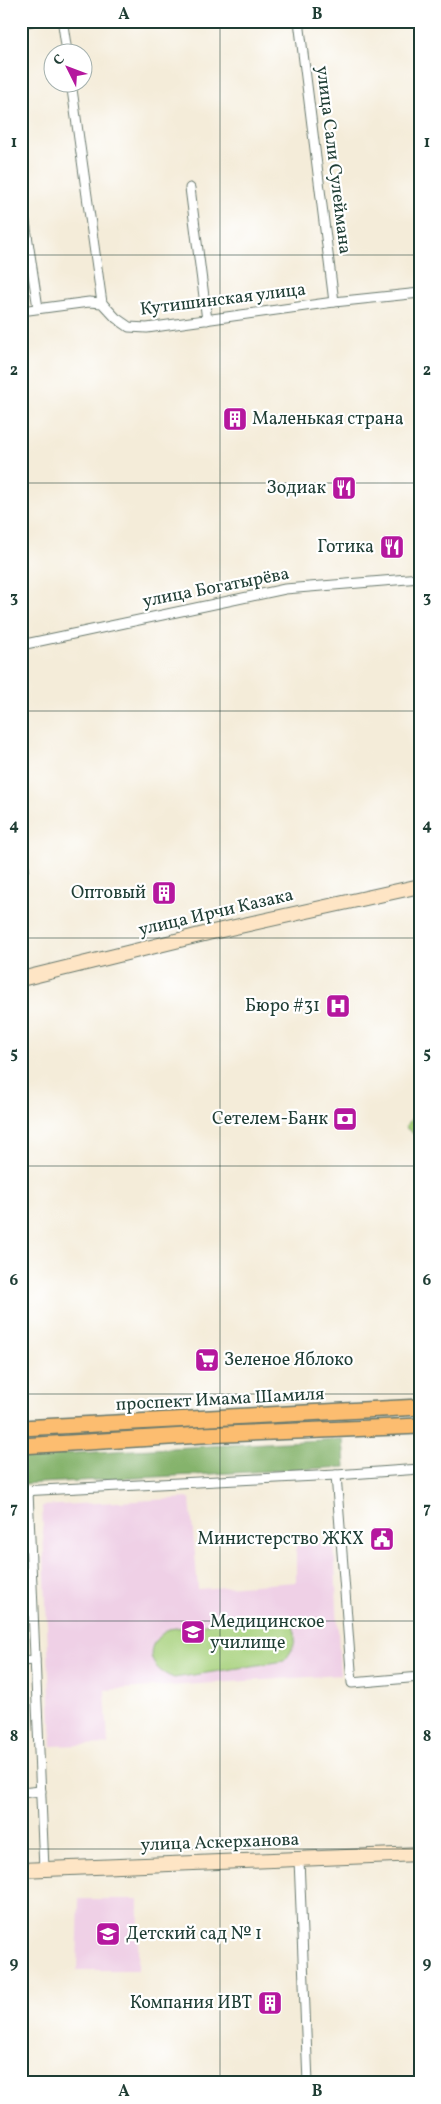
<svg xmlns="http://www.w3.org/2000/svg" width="441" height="2104" viewBox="0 0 441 2104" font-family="Vollkorn,serif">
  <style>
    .built { fill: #efd0e6 }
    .green { fill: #a7d17d; stroke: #638758 }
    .forest { fill: #85b36c; stroke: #527850 }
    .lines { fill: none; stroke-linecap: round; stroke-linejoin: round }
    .street-casing { stroke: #6a7a6e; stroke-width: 11 }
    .secondary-casing { stroke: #6a7a6e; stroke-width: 16 }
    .primary-casing { stroke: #6a7a6e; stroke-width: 18 }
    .street { stroke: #fff; stroke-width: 9 }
    .secondary { stroke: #fee5c5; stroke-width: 14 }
    .primary { stroke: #fcbd6f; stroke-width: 15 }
    .grid { fill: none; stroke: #1f3d34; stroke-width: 1; stroke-opacity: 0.55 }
    .labels { text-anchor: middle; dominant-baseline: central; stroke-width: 4.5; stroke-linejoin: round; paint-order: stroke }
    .street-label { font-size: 18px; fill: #1f3d34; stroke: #fff }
    .poi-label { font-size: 18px; fill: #1f3d34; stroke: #fff; text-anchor: end }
    .neatline { fill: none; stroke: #1f3d34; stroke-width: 2 }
    .grid-label { font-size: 16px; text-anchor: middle; font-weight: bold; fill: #1f3d34 }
  </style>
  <rect width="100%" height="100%" fill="#fff"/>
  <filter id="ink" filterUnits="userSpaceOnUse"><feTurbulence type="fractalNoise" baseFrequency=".02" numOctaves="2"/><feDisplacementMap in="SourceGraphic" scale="10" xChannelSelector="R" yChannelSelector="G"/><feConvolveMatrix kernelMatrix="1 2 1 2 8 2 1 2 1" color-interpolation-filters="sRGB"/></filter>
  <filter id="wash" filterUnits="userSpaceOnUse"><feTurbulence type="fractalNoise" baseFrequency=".0096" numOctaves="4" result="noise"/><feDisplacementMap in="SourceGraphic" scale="20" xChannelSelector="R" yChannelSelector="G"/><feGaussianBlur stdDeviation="1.12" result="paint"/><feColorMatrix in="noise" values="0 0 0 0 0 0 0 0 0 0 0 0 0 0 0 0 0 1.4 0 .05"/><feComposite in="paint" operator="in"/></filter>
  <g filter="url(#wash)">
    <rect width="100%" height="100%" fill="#f4ecd9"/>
    <g class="built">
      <path d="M190 1498 198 1589 296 1582V1543L334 1540 340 1675 105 1690 108 1744 52 1746 42 1506Z"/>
      <path d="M21 1568 28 1775 21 1776Z"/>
      <path d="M79 1899H139L138 1970H77Z"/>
      <path d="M420 2018V2082H414L411 2019Z"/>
    </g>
    <g class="green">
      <path d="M420 1099V1139L405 1127 417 1112Z"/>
      <path d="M278 1614C301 1625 299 1644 284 1661L174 1678C146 1668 143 1644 169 1629Z"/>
    </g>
    <path class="forest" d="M343 1439 345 1467 21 1484V1456Z"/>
  </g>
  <g filter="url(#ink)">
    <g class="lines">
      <defs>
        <g id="street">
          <path d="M61 21 63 25 67 52"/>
          <path d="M299 21 334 302"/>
          <path d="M21 23 32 21"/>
          <path d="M71 82 102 303"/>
          <path d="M190 188 207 320"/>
          <path d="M21 195 38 308"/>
          <path d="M21 311 89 302 102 303 116 318 129 327 147 328 334 302 420 293"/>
          <path d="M21 645 285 589 420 578"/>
          <path d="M21 847 24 868 21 869"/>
          <path d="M336 1475 352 1683 420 1677"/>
          <path d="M21 1491 336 1475 420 1469"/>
          <path d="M28 1491 44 1869"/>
          <path d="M21 1661 35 1660"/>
          <path d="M21 1793 41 1791"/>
          <path d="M299 1859 308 2083"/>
        </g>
        <g id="secondary">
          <path d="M21 979 208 933 420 886"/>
          <path d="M21 1870 420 1854"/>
        </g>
        <g id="primary">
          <path d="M21 1428 420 1407"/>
          <path d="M21 1446 202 1435 420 1426"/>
        </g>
      </defs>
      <use href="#street" class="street-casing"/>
      <use href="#secondary" class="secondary-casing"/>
      <use href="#primary" class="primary-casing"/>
      <use href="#street" class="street"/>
      <use href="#secondary" class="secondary"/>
      <use href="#primary" class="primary"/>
    </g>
  </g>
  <path class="grid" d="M220 21V2083M21 255H420M21 483H420M21 711H420M21 938H420M21 1166H420M21 1394H420M21 1621H420M21 1849H420"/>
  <defs>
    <symbol id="building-square" viewBox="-11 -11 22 22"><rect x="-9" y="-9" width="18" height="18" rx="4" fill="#b5179e" stroke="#fff"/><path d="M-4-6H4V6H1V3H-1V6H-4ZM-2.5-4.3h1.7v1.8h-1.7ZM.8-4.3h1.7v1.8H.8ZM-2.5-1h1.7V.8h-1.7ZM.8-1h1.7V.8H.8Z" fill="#fff"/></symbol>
    <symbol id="restaurant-square" viewBox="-11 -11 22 22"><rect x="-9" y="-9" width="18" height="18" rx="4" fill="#b5179e" stroke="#fff"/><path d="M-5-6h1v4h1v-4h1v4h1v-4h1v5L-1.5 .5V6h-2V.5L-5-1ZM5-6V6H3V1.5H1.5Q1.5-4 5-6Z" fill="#fff"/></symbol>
    <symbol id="hospital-square" viewBox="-11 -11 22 22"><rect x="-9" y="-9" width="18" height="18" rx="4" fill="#b5179e" stroke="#fff"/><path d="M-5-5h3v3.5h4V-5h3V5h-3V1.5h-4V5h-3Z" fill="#fff"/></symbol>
    <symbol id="bank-square" viewBox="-11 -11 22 22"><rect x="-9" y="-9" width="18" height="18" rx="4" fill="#b5179e" stroke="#fff"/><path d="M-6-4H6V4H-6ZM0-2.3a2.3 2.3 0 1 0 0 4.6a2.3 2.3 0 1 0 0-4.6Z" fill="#fff"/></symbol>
    <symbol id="supermarket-square" viewBox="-11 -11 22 22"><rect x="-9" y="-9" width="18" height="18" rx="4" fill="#b5179e" stroke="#fff"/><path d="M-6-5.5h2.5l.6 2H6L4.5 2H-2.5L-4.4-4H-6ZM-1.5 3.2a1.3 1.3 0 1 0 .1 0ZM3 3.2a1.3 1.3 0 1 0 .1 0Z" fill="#fff"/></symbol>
    <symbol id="civic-square" viewBox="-11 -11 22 22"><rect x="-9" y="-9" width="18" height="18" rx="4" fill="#b5179e" stroke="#fff"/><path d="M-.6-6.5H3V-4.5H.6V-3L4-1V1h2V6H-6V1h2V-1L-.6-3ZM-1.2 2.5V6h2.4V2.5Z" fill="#fff"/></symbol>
    <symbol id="university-square" viewBox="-11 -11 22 22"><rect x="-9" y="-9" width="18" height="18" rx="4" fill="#b5179e" stroke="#fff"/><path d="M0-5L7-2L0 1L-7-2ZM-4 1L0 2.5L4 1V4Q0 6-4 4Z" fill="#fff"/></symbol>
    <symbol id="school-square" viewBox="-11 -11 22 22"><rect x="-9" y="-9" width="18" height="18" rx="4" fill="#b5179e" stroke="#fff"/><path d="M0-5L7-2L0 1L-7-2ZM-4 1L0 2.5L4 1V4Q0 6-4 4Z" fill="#fff"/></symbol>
  </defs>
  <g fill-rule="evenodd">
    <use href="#building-square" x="221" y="405" width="28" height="28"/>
    <use href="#restaurant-square" x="330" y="474" width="28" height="28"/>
    <use href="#restaurant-square" x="378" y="533" width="28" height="28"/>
    <use href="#building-square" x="150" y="879" width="28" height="28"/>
    <use href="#hospital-square" x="324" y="992" width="28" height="28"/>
    <use href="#bank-square" x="331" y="1105" width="28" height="28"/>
    <use href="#supermarket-square" x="193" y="1346" width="28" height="28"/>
    <use href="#civic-square" x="368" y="1525" width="28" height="28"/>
    <use href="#university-square" x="179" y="1618" width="28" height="28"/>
    <use href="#school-square" x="94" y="1920" width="28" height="28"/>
    <use href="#building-square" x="256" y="1989" width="28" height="28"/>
  </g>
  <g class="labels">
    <g class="street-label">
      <text transform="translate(333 160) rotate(83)">улица Сали Сулеймана</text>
      <text transform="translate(223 300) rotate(-7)">Кутишинская улица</text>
      <text transform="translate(216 588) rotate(-11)">улица Богатырёва</text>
      <text transform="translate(216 913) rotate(-13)">улица Ирчи Казака</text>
      <text transform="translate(220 1400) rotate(-3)">проспект Имама Шамиля</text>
      <text transform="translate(220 1843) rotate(-2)">улица Аскерханова</text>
    </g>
    <g class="poi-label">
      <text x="252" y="419" text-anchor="start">Маленькая страна</text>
      <text x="326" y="488">Зодиак</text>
      <text x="374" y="547">Готика</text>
      <text x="146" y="893">Оптовый</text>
      <text x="320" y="1006">Бюро #31</text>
      <text x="328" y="1119">Сетелем-Банк</text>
      <text x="224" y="1360" text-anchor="start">Зеленое Яблоко</text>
      <text x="364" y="1539">Министерство ЖКХ</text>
      <text x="210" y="1622" text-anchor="start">Медицинское<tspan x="210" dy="21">училище</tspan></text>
      <text x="126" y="1934" text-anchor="start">Детский сад № 1</text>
      <text x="252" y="2003">Компания ИВТ</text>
    </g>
  </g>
  <rect width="441" height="2104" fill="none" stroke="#fff" stroke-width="55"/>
  <g transform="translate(68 68) rotate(312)"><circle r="24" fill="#ffffff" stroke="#a5b1ae"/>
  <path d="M0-4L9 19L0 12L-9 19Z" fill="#b5179e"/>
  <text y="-8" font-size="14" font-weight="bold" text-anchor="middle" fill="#1f3d34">С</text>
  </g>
  <rect x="28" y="28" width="386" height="2048" class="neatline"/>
  <g class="grid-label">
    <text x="124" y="19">A</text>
    <text x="317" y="19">B</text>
    <text x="14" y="147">1</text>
    <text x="427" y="147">1</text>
    <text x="14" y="375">2</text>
    <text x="427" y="375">2</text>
    <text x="14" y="602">3</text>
    <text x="427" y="602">3</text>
    <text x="14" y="830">4</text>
    <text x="427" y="830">4</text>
    <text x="14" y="1058">5</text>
    <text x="427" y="1058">5</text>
    <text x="14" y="1285">6</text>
    <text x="427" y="1285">6</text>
    <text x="14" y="1513">7</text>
    <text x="427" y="1513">7</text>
    <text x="14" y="1741">8</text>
    <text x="427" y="1741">8</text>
    <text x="14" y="1968">9</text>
    <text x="427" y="1968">9</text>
    <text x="124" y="2096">A</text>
    <text x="317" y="2096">B</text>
  </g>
</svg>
